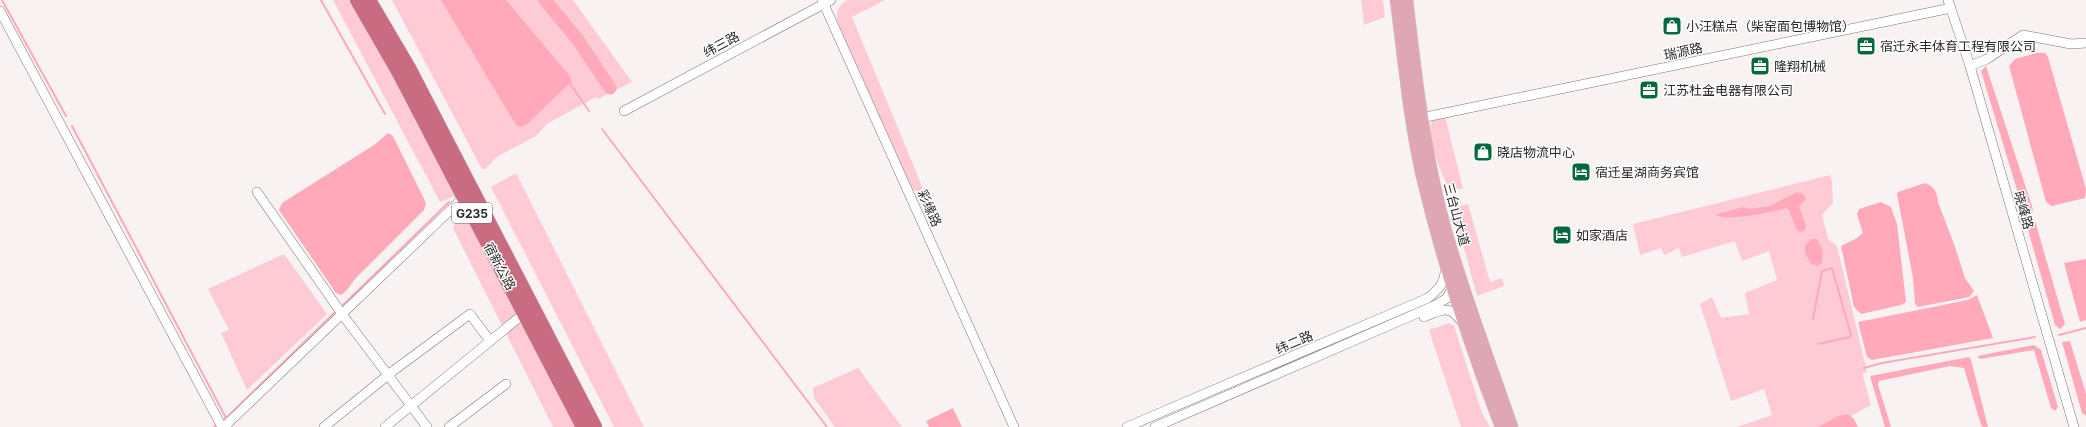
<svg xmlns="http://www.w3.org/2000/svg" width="2086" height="427" viewBox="0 0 2086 427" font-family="Inter,'Noto Sans SC',sans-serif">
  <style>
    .green { fill: #fecad3 }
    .water { fill: #ffa9ba }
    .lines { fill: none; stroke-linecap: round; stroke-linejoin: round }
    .stream { stroke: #ffa9ba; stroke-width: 2 }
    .river { stroke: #ffa9ba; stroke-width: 13 }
    .minor-casing { stroke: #7b7475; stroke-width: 10 }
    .major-casing { stroke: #d0d0d0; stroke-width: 13 }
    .highway-casing { stroke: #d0d0d0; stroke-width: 15 }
    .minor { stroke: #fff; stroke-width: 9 }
    .major { stroke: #dfa7b3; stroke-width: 12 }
    .highway { stroke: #ca6c81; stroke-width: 14 }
    .labels { text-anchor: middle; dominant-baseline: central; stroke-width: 3; stroke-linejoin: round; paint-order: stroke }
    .shield { fill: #fff; stroke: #6b6868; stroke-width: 1 }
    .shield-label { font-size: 12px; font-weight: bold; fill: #2b2828 }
    .poi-label { font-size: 13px; fill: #2b2828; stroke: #fff; text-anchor: start }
    .street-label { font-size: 13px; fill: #2b2828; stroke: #fff }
  </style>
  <rect width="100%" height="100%" fill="#f9f2f3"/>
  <g class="green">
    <path d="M333 0H352L455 190V196L440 202Z"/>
    <path d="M392 0H573L632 82 598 99 596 97 547 124 536 136 498 156 485 169H482Z"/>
    <path d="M848 0H885L852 17 924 191 918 192 912 189 837 21C836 10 839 5 848 0Z"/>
    <path d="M1361 0H1383L1385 17 1364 25Z"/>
    <path d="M1445 116 1463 189 1451 190 1448 187C1441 172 1425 137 1432 121Z"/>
    <path d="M516 173 644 427H614L491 187Z"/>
    <path d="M1830 175 1832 182 1833 203 1822 215 1828 239 1837 246 1867 372 1862 373 1871 405 1851 416 1848 414 1833 419 1818 427H1737L1772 415 1764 389 1731 401 1700 304 1712 297 1721 318 1749 314 1745 293 1777 280 1769 251 1742 261 1735 241 1682 257 1679 248 1664 255 1661 248 1640 255 1633 224Z"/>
    <path d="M1468 204 1490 282 1502 278 1504 286 1477 296 1454 212 1456 207Z"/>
    <path d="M464 207 578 427H553L453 228Z"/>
    <path d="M284 254 327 314 247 390 221 333 229 330 208 289Z"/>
    <path d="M1449 323 1454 326 1482 413 1490 427H1461L1429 330Z"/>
    <path d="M858 368 902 427H835L814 398 813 388Z"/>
  </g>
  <g class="water">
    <path d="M441 0H506L569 75 572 81 527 124 521 127 516 125Z"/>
    <path d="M2037 53H2045L2048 57 2086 189 2085 198 2052 206 2046 202 2009 66 2015 59Z"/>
    <path d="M1986 66 2032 206 2033 211 2029 214 2024 213 1981 71Z"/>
    <path d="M388 133 393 136 426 203 424 210 357 277C351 283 348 291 341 295L336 293 279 210 282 203 374 145Z"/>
    <path d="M1925 183C1935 187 1937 192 1938 202L1955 247 1965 278 1974 291 1969 297 1918 307 1915 304 1913 278 1897 194 1898 192Z"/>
    <path d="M1797 192 1803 194 1806 199 1799 206 1806 226 1805 230 1800 232 1796 229 1789 210 1786 208C1772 212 1729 222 1715 215L1743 207 1749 209 1770 206Z"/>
    <path d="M1881 202 1891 207 1897 224 1906 302 1901 305 1861 314 1854 307 1841 246 1857 238 1863 233 1857 214 1859 209Z"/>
    <path d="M2035 221 2065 324 2060 329 2055 325 2026 223Z"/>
    <path d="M1811 239H1817L1823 251 1822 263 1818 266 1811 264 1805 253V246Z"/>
    <path d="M2086 259V320L2080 322 2064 263Z"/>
    <path d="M1977 295 1993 338 1872 360 1867 357 1858 322 1968 300Z"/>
    <path d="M2070 341 2086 394V416L2082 413 2062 342Z"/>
    <path d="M2034 345 2041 350 2058 407 2055 411 2051 408 2034 350 1980 359 1977 356Z"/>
    <path d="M1969 357 1971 360 1988 427H1983L1981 425 1964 368 1950 366 1879 381 1878 385 1891 427H1885L1870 376Z"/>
    <path d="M953 408 962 427H929L926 421Z"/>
    <path d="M1848 414 1854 419 1858 427H1818L1838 416Z"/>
  </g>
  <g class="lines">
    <g class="stream">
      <path d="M2 0 66 116"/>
      <path d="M321 0 385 114"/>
      <path d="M569 82 589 111"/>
      <path d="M72 126 226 418"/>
      <path d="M602 129 827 427"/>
      <path d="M343 305 449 202"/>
      <path d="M1813 319 1822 271 1832 268 1851 335 1850 337 1818 344"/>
      <path d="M2059 335 2086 328"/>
      <path d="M1864 368 1882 363 2035 337"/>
      <path d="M225 419 334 313"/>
      <path d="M214 427 215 426"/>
    </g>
    <path class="river" d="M545 0 578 40 610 88"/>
    <defs>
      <g id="minor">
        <path d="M822 0 1014 427"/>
        <path d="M1948 0 1970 66 2074 427"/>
        <path d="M0 11 222 427"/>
        <path d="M1970 66 1987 59 2023 35 2071 44 2086 43"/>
        <path d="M624 111 831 0"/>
        <path d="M1421 118 1951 8"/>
        <path d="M257 192 342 314 427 427"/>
        <path d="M1424 317C1441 310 1449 304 1461 321"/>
        <path d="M224 427 464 197"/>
        <path d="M324 427 393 371 470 314 490 341"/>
        <path d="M385 427 527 311"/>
        <path d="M449 427 506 384"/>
        <path d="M1127 427 1428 298C1438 290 1446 282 1445 268"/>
        <path d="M1155 427 1436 305 1447 298 1454 284"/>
      </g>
      <g id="major">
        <path d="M1396 0C1404 59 1409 119 1422 176 1442 261 1470 346 1501 427"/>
        <path d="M1407 0C1416 79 1425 158 1447 235 1466 300 1490 363 1512 427"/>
      </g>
      <g id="highway">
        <path d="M357 0 399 73 583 427"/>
        <path d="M369 0 409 68 595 427"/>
      </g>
    </defs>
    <use href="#minor" class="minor-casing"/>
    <use href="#major" class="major-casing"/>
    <use href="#highway" class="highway-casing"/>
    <use href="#minor" class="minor"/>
    <use href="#major" class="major"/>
    <use href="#highway" class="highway"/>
  </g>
  <defs>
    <symbol id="shop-square" viewBox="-11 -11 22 22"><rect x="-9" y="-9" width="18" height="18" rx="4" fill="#02683d" stroke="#fff"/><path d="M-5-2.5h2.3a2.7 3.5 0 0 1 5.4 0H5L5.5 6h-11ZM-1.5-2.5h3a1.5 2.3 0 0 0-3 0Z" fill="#fff"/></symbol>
    <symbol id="office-square" viewBox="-11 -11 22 22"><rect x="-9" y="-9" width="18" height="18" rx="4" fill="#02683d" stroke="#fff"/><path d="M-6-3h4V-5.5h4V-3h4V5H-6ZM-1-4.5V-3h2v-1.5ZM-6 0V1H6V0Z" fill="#fff"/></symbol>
    <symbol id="hotel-square" viewBox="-11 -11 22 22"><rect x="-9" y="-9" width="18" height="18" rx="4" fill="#02683d" stroke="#fff"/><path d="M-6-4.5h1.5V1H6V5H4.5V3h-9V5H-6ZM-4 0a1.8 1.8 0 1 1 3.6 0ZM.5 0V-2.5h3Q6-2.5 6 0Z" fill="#fff"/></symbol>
  </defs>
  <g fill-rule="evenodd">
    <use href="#shop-square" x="1661" y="15" width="22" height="22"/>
    <use href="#office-square" x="1855" y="35" width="22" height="22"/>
    <use href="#office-square" x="1749" y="55" width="22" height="22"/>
    <use href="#office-square" x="1638" y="79" width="22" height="22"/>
    <use href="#shop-square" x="1472" y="141" width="22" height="22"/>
    <use href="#hotel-square" x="1570" y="161" width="22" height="22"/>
    <use href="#hotel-square" x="1551" y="224" width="22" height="22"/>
  </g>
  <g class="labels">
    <rect class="shield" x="452" y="203" width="40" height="20" rx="3"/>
    <g class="shield-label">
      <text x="472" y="213">G235</text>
    </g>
    <g class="poi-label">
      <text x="1686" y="26">小汪糕点（柴窑面包博物馆）</text>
      <text x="1880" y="46">宿迁永丰体育工程有限公司</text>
      <text x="1774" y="66">隆翔机械</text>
      <text x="1663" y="90">江苏杜金电器有限公司</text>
      <text x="1497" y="152">晓店物流中心</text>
      <text x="1595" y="172">宿迁星湖商务宾馆</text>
      <text x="1576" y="235">如家酒店</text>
    </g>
    <g class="street-label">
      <text transform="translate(721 44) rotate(-28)">纬三路</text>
      <text transform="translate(1683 51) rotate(-12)">瑞源路</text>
      <text transform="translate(930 208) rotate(66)">彩缘路</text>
      <text transform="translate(2024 210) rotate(74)">晓峰路</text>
      <text transform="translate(1457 214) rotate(75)">三台山大道</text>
      <text transform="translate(500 266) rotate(62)">宿新公路</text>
      <text transform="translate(1294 342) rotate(-23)">纬二路</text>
    </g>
  </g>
</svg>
